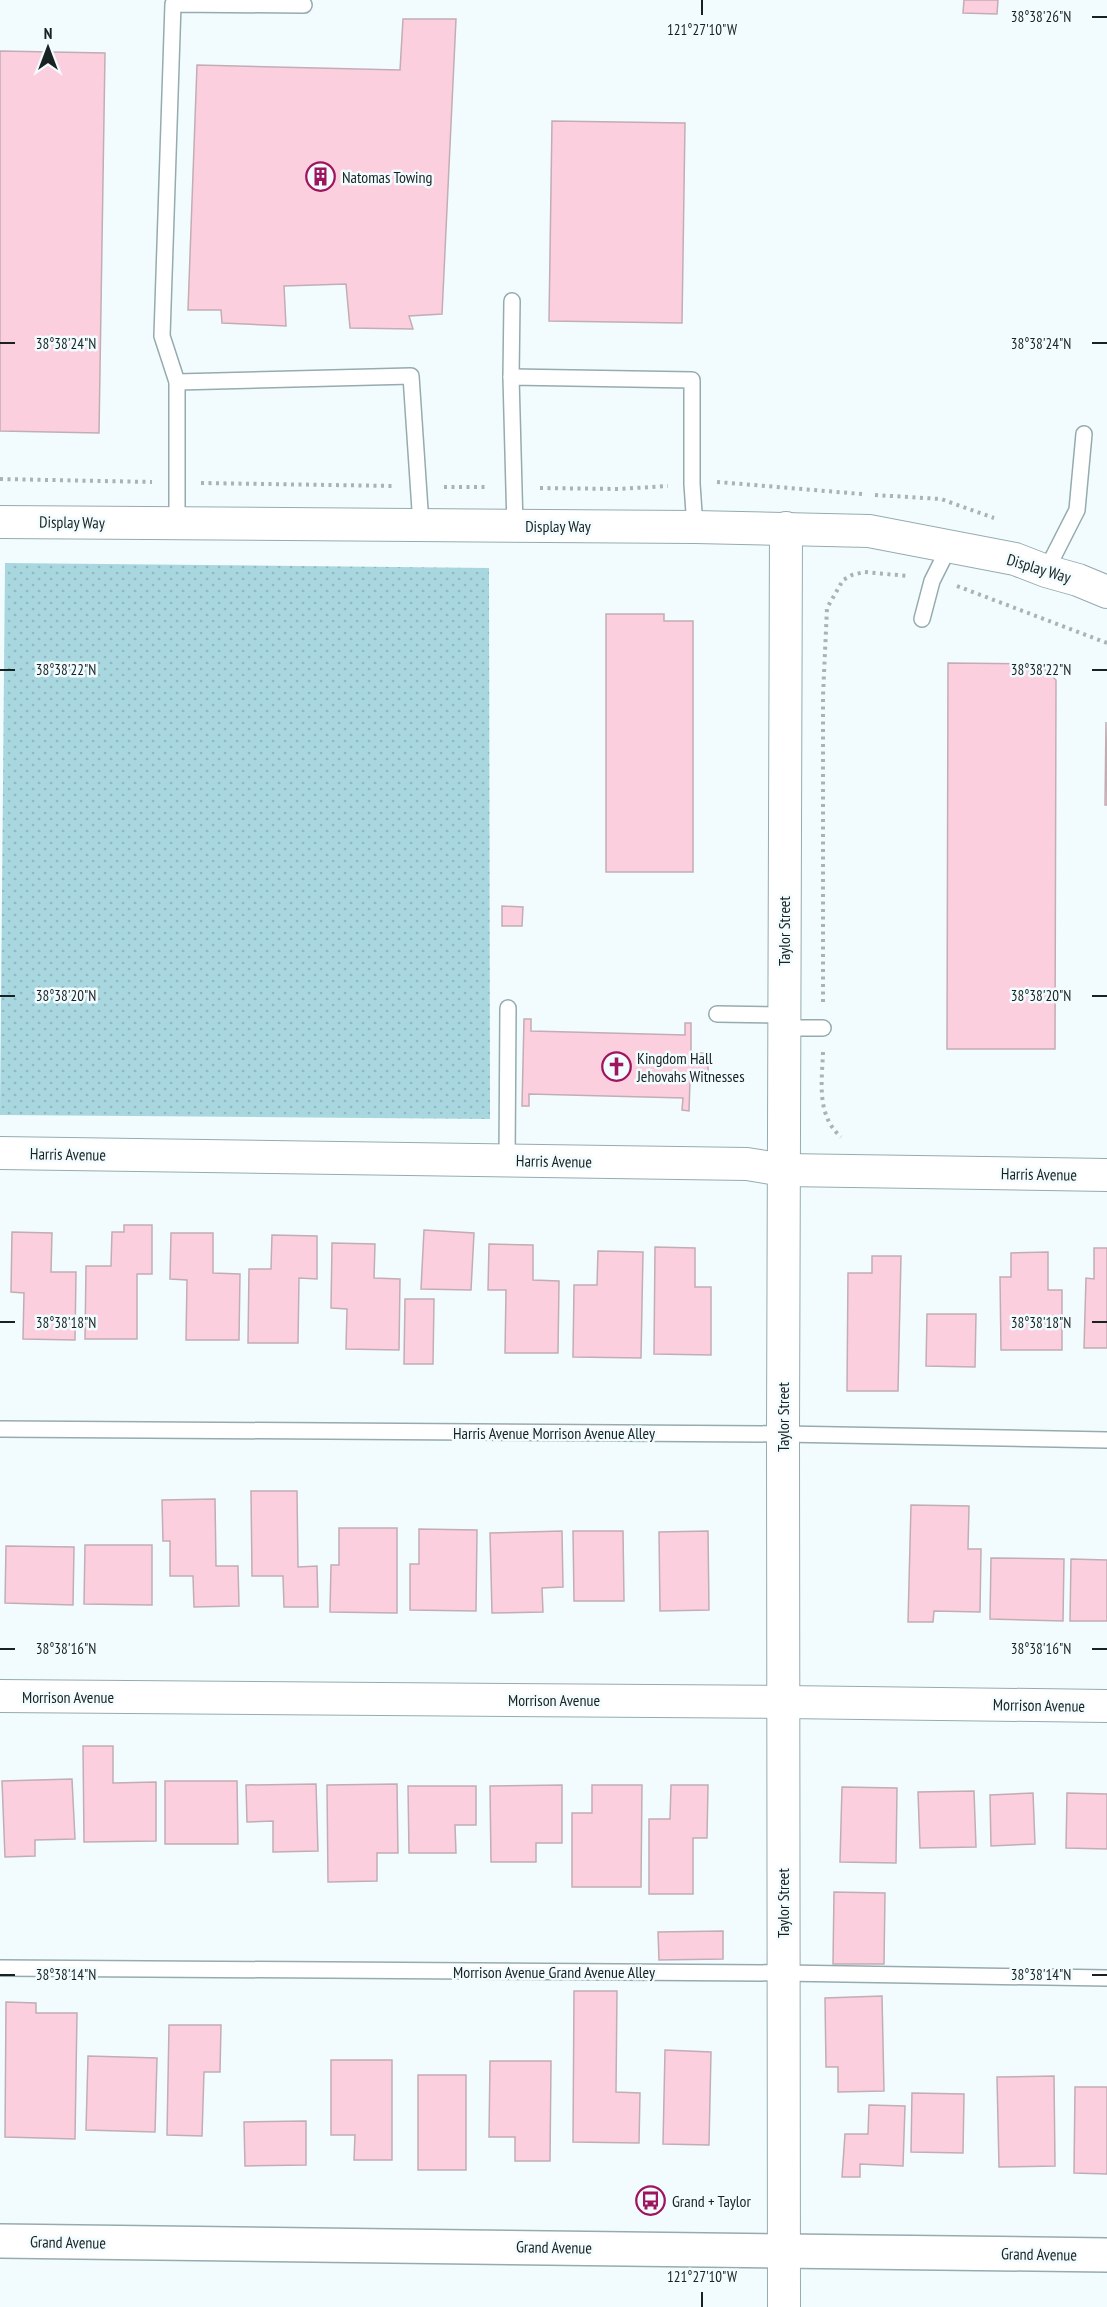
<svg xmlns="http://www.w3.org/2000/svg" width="1107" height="2307" viewBox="0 0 1107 2307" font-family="'PT Sans Narrow',sans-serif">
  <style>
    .grass { fill: url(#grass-dots) }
    .building { fill: #fccfdf; stroke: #c2adb4; stroke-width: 1.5 }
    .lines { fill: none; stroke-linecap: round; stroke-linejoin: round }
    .lane-casing { stroke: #95abb0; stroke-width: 18 }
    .street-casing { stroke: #95abb0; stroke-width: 34 }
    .secondary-casing { stroke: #95abb0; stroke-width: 36 }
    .path { stroke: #a9b2b4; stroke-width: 4; stroke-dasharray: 3 4.5; stroke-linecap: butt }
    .lane { stroke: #fff; stroke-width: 15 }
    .street { stroke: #fff; stroke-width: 32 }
    .secondary { stroke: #fff; stroke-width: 33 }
    .ticks { fill: none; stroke: #192223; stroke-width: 2 }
    .labels { text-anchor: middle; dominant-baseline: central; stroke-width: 5; stroke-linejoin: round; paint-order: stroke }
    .poi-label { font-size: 16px; fill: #192223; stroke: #f2fcfe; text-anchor: start }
    .street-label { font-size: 16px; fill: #192223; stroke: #f2fcfe }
    .ticks-label { font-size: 15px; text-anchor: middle; fill: #192223; stroke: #f2fcfe; stroke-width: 5; stroke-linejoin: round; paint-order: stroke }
  </style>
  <defs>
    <pattern id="grass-dots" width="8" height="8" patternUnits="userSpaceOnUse" patternTransform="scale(1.5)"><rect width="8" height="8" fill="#a9d7e0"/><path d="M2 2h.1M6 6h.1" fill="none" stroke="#91b8c0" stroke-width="1.8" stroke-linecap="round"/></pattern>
  </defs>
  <rect width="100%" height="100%" fill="#f2fcfe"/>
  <path class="grass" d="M5 563 489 568 490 1119 0 1115Z"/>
  <g class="building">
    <path d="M964 0H998L997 14 963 13Z"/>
    <path d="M403 19H456L442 314 409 316 413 329 350 328 346 284 284 286 286 326 222 323 221 310H188L197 65 400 70Z"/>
    <path d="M0 51 105 53 99 433 0 431Z"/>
    <path d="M552 121 685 123 682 323 549 321Z"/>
    <path d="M606 614H664V621H693V872H606Z"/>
    <path d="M948 663 1039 664 1056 680 1055 1049H947Z"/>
    <path d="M1106 722 1107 805H1105Z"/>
    <path d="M502 906 523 907 522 926H502Z"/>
    <path d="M524 1019H531V1031L685 1035V1023H691V1053H708V1081H690L689 1111 682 1110 683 1098 529 1094V1106H522Z"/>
    <path d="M124 1225H152V1274H137V1339H85L86 1266H111L112 1232H124Z"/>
    <path d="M424 1230 474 1233 471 1290 421 1289Z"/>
    <path d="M12 1232 52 1233 51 1272H76L75 1340 23 1339 24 1293 11 1292Z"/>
    <path d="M171 1233H213V1273L240 1274 239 1340H186L187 1280 170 1279Z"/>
    <path d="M272 1235 317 1236V1279L299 1278 298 1343H248L249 1269H271Z"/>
    <path d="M332 1243 375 1244 374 1278 400 1279 399 1350 346 1349 347 1309 331 1308Z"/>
    <path d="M489 1244 533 1245V1280L559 1281 558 1353H505L506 1290H488Z"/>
    <path d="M655 1247 695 1248V1287H711V1355L654 1354Z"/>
    <path d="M1094 1248H1107V1348H1084L1086 1278 1094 1279Z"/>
    <path d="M598 1251 643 1252 641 1358 573 1357 574 1285H597Z"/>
    <path d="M1048 1252V1290H1062V1350H1001L1000 1277H1011V1253Z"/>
    <path d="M872 1256H901L898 1391H847L848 1273H872Z"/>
    <path d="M405 1299H434L433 1364H404Z"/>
    <path d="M927 1314H976L975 1367 926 1366Z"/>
    <path d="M251 1491H297L298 1567 317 1566 318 1607H284L283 1576H252Z"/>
    <path d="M215 1499 216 1566H238L239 1606 194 1607 193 1576H170V1541H163L162 1500Z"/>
    <path d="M911 1505 969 1506 968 1549H981L980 1612 934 1611 933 1622H908Z"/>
    <path d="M339 1528H397V1613L330 1612 331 1565H339Z"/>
    <path d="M419 1529 477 1530 476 1611 410 1610V1564H419Z"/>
    <path d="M562 1531 563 1587 542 1588 543 1612 492 1613 490 1533Z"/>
    <path d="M573 1531H623L624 1601H574Z"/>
    <path d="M708 1531 709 1610 660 1611 659 1532Z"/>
    <path d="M85 1545H152V1605L84 1604Z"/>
    <path d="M6 1546 74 1547 73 1605 5 1603Z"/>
    <path d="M991 1558 1064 1559 1063 1621 990 1619Z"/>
    <path d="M1071 1559 1107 1560V1621H1070Z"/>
    <path d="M83 1746H113V1783L156 1782V1841L84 1842Z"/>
    <path d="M72 1779 75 1839 35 1840V1856L5 1857 2 1781Z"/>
    <path d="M165 1781H237L238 1844H165Z"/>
    <path d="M316 1784 318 1851 273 1852V1821L247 1822 246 1785Z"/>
    <path d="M397 1784 398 1853H377V1881L328 1882 327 1785Z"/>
    <path d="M562 1785V1843H536V1862H491L490 1786Z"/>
    <path d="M592 1785H642L641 1887H572V1813H592Z"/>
    <path d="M671 1785H708L707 1838H693V1894H649V1819H670Z"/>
    <path d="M408 1786H476V1825H455L456 1853H409Z"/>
    <path d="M842 1787 897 1788 896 1863 840 1862Z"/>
    <path d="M974 1791 976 1847 920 1848 918 1792Z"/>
    <path d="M1033 1793 1035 1844 991 1846 990 1795Z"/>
    <path d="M1067 1793 1107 1794V1849L1066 1848Z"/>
    <path d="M834 1892 885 1893 884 1964H833Z"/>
    <path d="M723 1931V1959L659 1960 658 1932Z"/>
    <path d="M574 1991H617L616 2092 640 2093 639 2143 573 2142Z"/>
    <path d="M882 1996 884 2091 838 2092V2067H826L825 1998Z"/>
    <path d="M6 2002 36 2003V2013H77L75 2139 5 2137Z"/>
    <path d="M169 2025H221L220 2072H204L202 2136 167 2135Z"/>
    <path d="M665 2050 711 2052 709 2145 663 2144Z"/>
    <path d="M88 2056 157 2058 155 2132 86 2130Z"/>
    <path d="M331 2060H392V2160H354L355 2135H331Z"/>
    <path d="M490 2061H551L550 2161H515V2137H489Z"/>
    <rect x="418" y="2075" width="48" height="95"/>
    <path d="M1054 2076 1055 2166 999 2167 997 2077Z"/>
    <path d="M1075 2087H1107V2174L1074 2173Z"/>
    <path d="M912 2093 964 2094 963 2153 911 2152Z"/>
    <path d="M869 2105 905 2106 903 2166 860 2164V2177H842L845 2134H868Z"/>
    <path d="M306 2121V2165L245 2166 244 2122Z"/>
  </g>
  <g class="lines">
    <defs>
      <g id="lane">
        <path d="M511 377 512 301"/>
        <path d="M177 382 411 376 421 525"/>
        <path d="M177 523V382L162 336 173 4 304 5"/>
        <path d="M515 527 511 377 692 380V484L695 527"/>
        <path d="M1046 571 1077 510 1084 434"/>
        <path d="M922 619 932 581 950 545"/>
        <path d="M717 1014 784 1015"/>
        <path d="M784 1028H823"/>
        <path d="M507 1161 508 1008"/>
        <path d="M0 1429 783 1434 1107 1440"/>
        <path d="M0 1968 783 1973 1107 1978"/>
      </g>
      <g id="street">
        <path d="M0 522 695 527 869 531 1015 559 1046 571 1078 580 1107 592"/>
        <path d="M0 1153 747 1164 784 1170 1107 1175"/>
        <path d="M0 1696 784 1702 1107 1706"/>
        <path d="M784 2307 783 1434 786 528"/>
      </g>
      <path id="secondary" d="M0 2241 1107 2255"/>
    </defs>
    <use href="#lane" class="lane-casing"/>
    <use href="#street" class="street-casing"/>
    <use href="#secondary" class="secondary-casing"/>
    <g class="path">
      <path d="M0 479 152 482"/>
      <path d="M717 482 862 494"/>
      <path d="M201 483 395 486"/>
      <path d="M444 487H488"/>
      <path d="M540 488 618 489 668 486"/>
      <path d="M875 495 941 499 994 518"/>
      <path d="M957 586 1107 643"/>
      <path d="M823 1002V696L827 608 843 580 852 575 864 572 908 576"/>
      <path d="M823 1052C822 1082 816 1115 841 1137"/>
    </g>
    <use href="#lane" class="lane"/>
    <use href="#street" class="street"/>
    <use href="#secondary" class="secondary"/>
  </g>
  <path class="ticks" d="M702 0V15M1092 17H1107M0 343H15M1092 343H1107M0 670H15M1092 670H1107M0 996H15M1092 996H1107M0 1322H15M1092 1322H1107M0 1649H15M1092 1649H1107M0 1975H15M1092 1975H1107M702 2292V2307"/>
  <defs>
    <symbol id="building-ring" viewBox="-11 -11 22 22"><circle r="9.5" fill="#f2fcfe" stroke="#9f145f" stroke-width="1.5"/><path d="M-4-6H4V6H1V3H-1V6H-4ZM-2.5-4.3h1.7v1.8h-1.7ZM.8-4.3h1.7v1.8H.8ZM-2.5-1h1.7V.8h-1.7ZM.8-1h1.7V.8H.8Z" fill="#9f145f"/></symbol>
    <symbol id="church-ring" viewBox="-11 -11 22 22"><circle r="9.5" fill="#f2fcfe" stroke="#9f145f" stroke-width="1.5"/><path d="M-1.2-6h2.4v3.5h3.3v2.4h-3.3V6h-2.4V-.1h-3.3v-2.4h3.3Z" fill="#9f145f"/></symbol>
    <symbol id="bus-ring" viewBox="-11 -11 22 22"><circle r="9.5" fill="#f2fcfe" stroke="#9f145f" stroke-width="1.5"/><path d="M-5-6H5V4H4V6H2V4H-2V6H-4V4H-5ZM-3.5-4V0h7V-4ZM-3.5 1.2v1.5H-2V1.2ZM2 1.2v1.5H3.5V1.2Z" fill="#9f145f"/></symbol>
  </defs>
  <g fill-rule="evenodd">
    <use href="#building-ring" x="304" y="160" width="33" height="33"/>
    <use href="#church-ring" x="600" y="1050" width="33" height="33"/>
    <use href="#bus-ring" x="634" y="2184" width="33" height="33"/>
  </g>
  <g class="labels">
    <g class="poi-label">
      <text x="342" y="177">Natomas Towing</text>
      <text x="637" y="1058">Kingdom Hall<tspan x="637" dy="18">Jehovahs Witnesses</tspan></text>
      <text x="672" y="2201">Grand + Taylor</text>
    </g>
    <g class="street-label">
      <text transform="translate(72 522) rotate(1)">Display Way</text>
      <text x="558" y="526">Display Way</text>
      <text transform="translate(1039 568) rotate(17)">Display Way</text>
      <text transform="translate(784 931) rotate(-90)">Taylor Street</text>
      <text transform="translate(68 1154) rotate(1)">Harris Avenue</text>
      <text transform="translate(554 1161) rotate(1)">Harris Avenue</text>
      <text transform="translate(1039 1174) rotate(1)">Harris Avenue</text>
      <text transform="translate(783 1417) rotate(-90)">Taylor Street</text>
      <text x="554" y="1433">Harris Avenue Morrison Avenue Alley</text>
      <text x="68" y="1697">Morrison Avenue</text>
      <text x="554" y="1700">Morrison Avenue</text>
      <text transform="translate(1039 1705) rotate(1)">Morrison Avenue</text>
      <text transform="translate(783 1903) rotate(-90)">Taylor Street</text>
      <text x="554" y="1972">Morrison Avenue Grand Avenue Alley</text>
      <text transform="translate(68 2242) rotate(1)">Grand Avenue</text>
      <text transform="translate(554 2247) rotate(1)">Grand Avenue</text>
      <text transform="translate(1039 2254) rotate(1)">Grand Avenue</text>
    </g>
  </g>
  <g class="ticks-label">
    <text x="1041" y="22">38°38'26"N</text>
    <text x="702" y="35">121°27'10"W</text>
    <text x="66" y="349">38°38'24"N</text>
    <text x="1041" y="349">38°38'24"N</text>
    <text x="66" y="675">38°38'22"N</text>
    <text x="1041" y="675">38°38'22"N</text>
    <text x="66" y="1001">38°38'20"N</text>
    <text x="1041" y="1001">38°38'20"N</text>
    <text x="66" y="1328">38°38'18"N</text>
    <text x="1041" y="1328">38°38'18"N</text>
    <text x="66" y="1654">38°38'16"N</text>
    <text x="1041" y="1654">38°38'16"N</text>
    <text x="66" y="1980">38°38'14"N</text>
    <text x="1041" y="1980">38°38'14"N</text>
    <text x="702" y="2282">121°27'10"W</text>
  </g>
  <g transform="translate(48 48)" stroke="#f2fcfe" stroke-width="4.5" paint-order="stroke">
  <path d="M0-4.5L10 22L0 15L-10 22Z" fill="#192223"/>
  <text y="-9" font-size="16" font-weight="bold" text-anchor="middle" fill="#192223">N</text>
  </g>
</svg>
